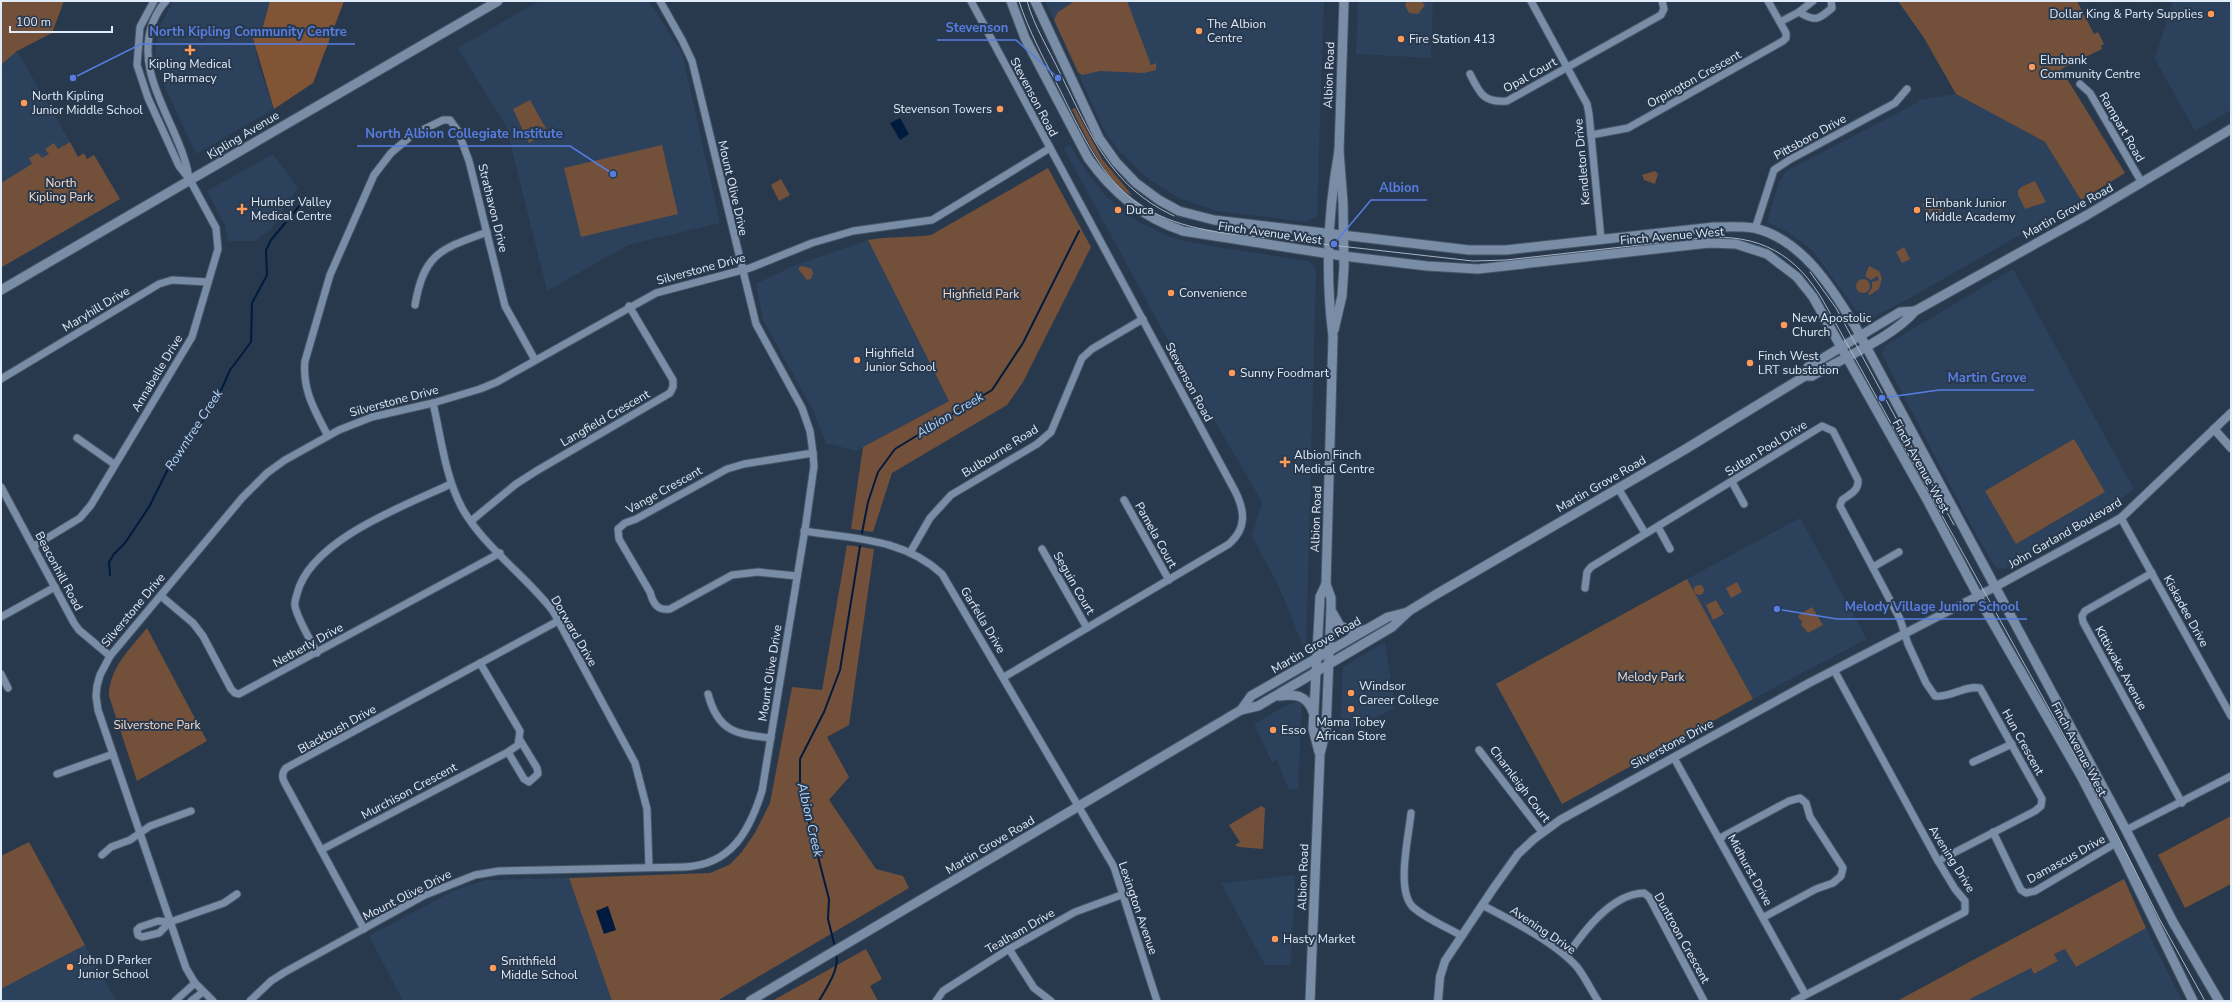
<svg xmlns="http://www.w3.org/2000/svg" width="2232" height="1002" viewBox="0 0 2232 1002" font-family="'Nunito Sans',sans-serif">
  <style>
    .built { fill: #2c415c }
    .green { fill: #72503a }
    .forest { fill: #825436 }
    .water { fill: #001b3d }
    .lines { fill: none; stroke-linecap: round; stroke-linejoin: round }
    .stream { stroke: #001b3d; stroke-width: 2 }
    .minor-casing { stroke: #465566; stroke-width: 9 }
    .tertiary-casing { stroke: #465566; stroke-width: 10 }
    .secondary-casing { stroke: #465566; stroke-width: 11 }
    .minor { stroke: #798da6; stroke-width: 7 }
    .tertiary { stroke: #798da6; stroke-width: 8 }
    .secondary { stroke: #798da6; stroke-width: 9 }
    .tram { stroke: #a8b5c5; stroke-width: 1 }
    .poi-dot { fill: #fe9b58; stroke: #28394e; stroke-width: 1.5 }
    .labels { text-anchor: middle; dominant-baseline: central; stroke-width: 4; stroke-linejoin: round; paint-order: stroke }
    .poi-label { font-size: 12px; fill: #e0ebf9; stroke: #28394e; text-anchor: start }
    .street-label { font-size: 12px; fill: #e0ebf9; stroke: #28394e }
    .park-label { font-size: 12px; fill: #fbdcc9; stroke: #28394e }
    .water-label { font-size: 13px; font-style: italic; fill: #b7d6fd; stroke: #28394e }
    .leader { fill: none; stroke: #587de2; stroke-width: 1.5 }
    .callout-dot { fill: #587de2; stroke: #28394e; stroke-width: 1.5 }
    .callout-label { font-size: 13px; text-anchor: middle; font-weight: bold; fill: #587de2; stroke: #28394e; stroke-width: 4; stroke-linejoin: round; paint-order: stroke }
  </style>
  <rect width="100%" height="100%" fill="#28394e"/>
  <g class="built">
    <path d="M177 1H270L262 30 252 35 260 69 274 109 196 154 164 85 155 54 158 30 172 3Z"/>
    <path d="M539 1H649L682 53 720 223 628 245 547 291 506 126 458 48Z"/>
    <path d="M1045 1H1324L1317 216 1306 222 1217 211 1179 198 1150 180 1120 152 1105 132Z"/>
    <path d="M1358 1H1433L1431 58 1356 54Z"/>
    <path d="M2173 1H2231V110L2195 131 2155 59Z"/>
    <path d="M17 51 70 142 1 183V65Z"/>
    <path d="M1956 94 2045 142 2081 200 1908 299 1872 318H1862L1812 250 1788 232 1767 222 1779 182 1786 171 1915 104 1919 100Z"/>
    <path d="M1070 145 1086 171 1105 195 1120 209 1139 222 1163 234 1183 241 1217 247 1308 261 1313 265 1316 271 1306 653 1279 587 1252 536 1262 502 1174 351 1063 147Z"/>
    <path d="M273 154 298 188 271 229 255 241H228L225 225 207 191Z"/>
    <path d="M868 240 949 401 856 451 826 443 813 410 763 320 756 284 793 266Z"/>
    <path d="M2013 269 2134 489 2098 516 2006 568 1999 569 1994 565 1967 518 1882 354 1886 345Z"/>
    <path d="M1800 518 1867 639 1753 699 1687 579Z"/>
    <path d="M1385 642 1395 708 1340 734 1343 667Z"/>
    <path d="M1302 701 1298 789 1289 790 1277 760 1272 762 1254 724 1289 704Z"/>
    <path d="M1295 875 1291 965H1265L1221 883Z"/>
    <path d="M569 878 612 1001H403L369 936 455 890 486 880Z"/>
    <path d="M2146 928 2182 1001H1970L1969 999 2031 968 2035 974 2058 961 2054 954 2065 948 2076 967Z"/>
    <path d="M85 945 116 1001H1V989Z"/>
  </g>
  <g class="green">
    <path d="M1 1H64L52 33 17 51 1 65Z"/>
    <path d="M1075 1H1127L1151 65 1156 63V70L1144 73 1100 71 1082 75 1078 72 1054 20 1058 12Z"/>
    <path d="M1407 1 1422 2 1425 5 1418 14 1409 13 1405 5Z"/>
    <path d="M1898 1H2077L2094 34 2098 32 2104 44 2101 46 2102 49 2061 69 2125 173 2081 200 2045 142 1956 94 1924 38Z"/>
    <path d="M530 100 548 132 529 143 513 109Z"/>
    <path d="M1075 108 1102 159 1132 195C1109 188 1082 130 1072 109Z"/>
    <path d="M70 142 78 157 84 153 87 159 94 155 120 199 2 267 1 183 32 164 29 158 38 153 42 158 49 154 45 149 54 143 58 149Z"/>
    <path d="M662 145 678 214 581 237 564 168Z"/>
    <path d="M1048 168 1091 247 1023 382 1007 405 892 473 873 532 851 529 863 447 949 401 868 240C889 236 910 238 931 235Z"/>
    <path d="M1655 171 1658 174 1655 184 1644 180 1642 175Z"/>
    <path d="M781 179 790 195 779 201 771 185Z"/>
    <path d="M2035 181 2046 202 2025 209 2018 195V190L2023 186Z"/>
    <path d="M1936 196 1945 217 1934 223 1931 221 1922 204Z"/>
    <path d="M1904 247 1910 259 1902 263 1896 252Z"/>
    <path d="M802 266 812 269 813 274 811 279 807 280 799 270V267Z"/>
    <path d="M1869 266 1879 271 1882 278 1879 289 1870 295 1868 294 1872 288V282L1879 280 1877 276 1871 280 1865 276Z"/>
    <circle cx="1863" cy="286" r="7"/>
    <path d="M1900 428 1926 476V479L1897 429Z"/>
    <path d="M2074 439 2105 492 2016 544 1985 491Z"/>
    <path d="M847 545 874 549 849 725 827 737 849 777 829 800 876 869 903 876 909 888 717 1001H612L569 878 710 873 729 865 741 853 755 833 770 803 792 687 822 690Z"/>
    <path d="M1687 579 1753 699 1562 804 1496 684Z"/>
    <path d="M1737 582 1742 592 1731 598 1726 588Z"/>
    <circle cx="1699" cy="590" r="5"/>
    <path d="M1716 600 1724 614 1713 620 1706 605Z"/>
    <path d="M1812 607 1823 625 1808 633 1801 625 1802 621 1798 617 1799 615Z"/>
    <path d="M147 628 207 741 137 781 109 696C109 668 130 649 147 628Z"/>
    <path d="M1261 806 1265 808 1263 849 1239 847 1235 845 1240 842 1229 825Z"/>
    <path d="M2231 816V884L2185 908 2158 855Z"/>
    <path d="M29 842 85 945 1 989V856Z"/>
    <path d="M2124 879 2146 928 2076 967 2065 949 2054 954 2058 961 2034 974 2031 968 1970 999V1001H1897Z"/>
    <path d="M866 949 882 979 870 986 878 1001H772Z"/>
  </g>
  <path class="forest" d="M270 1H344L313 83 274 109 252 35 262 30Z"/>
  <g class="water">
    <path d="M900 118 909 134 900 140 890 123Z"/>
    <path d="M608 906 616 930 604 934 596 911Z"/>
  </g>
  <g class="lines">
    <g class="stream">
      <path d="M862 533 868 502 878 472 895 449 992 390 1023 343 1079 231"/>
      <path d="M110 575 109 562 114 554 125 543 149 507 174 457 195 432 215 404 230 370 251 342 252 303 267 275 266 250 271 240 306 198"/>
      <path d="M835 947 828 919 829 899 800 787V759L824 712 840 670 860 546"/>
      <path d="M819 1001C827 987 840 969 836 953"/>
    </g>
    <defs>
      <g id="minor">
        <path d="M166 1C161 6 156 15 153 22 132 76 181 126 189 178"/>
        <path d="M971 1 1235 491C1245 511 1247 528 1229 544L1004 677"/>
        <path d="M1531 1 1587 104 1589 114 1601 239"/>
        <path d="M1799 12C1815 22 1818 20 1832 8L1831 1"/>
        <path d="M1780 22 1799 12 1813 1"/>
        <path d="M1470 74C1480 94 1484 103 1507 101L1661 15 1664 9 1662 1"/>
        <path d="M2080 84 2090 93 2142 183"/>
        <path d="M1591 135 1628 128 1783 41 1786 38V33L1768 1"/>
        <path d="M1755 229 1774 170 1789 160 1895 103 1907 89"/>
        <path d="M415 305C424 253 441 249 487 232"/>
        <path d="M1 379 159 284 172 280 208 282"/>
        <path d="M433 403C441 437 445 476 462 508 484 547 525 575 553 611L635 763 647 809 649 867"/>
        <path d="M328 436C315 411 302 390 305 361L330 275 374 175 391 153 412 135 443 120H450L458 131 469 161 505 306 535 360"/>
        <path d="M77 438 114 464"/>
        <path d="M1732 482 1744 504"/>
        <path d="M1 487 74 623 79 630 110 656"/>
        <path d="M1618 488 1645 533"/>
        <path d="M1124 500 1169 580"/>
        <path d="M2121 518 2231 716"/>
        <path d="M471 521 516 484 538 470 670 393 673 387V380L629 306"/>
        <path d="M1658 527 1670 549"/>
        <path d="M804 531C854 539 903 538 942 574L1114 867 1157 1001"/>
        <path d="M34 546 80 518 91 505 192 337 218 249 216 228 190 180 179 166 148 98 137 65 140 27 154 1"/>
        <path d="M1042 549 1087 628"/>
        <path d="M911 551 930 518 951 495 1037 444 1051 432 1082 358 1092 349 1143 319"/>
        <path d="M1873 567 1899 552"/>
        <path d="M2152 573 2085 611 2082 616 2083 622 2182 803"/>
        <path d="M797 576 758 572 732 575 670 609C657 611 653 603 650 592L619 539 618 529 625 523 636 519 727 469 744 464 813 453"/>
        <path d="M1585 588 1587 572 1591 567 1822 426 1833 431 1858 480C1859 491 1850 494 1842 500L1840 506 1900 619 1908 644 1926 683 1935 696C1951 698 1964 685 1980 688L2042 799 2041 806 2035 811 1938 861"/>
        <path d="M161 596 193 623 203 636 231 689 235 693 239 694 500 553"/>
        <path d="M1 617 55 587"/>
        <path d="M317 653C311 641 297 618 295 606 294 603 296 598 297 594 310 540 406 505 451 484"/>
        <path d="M1 674 8 688"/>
        <path d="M708 694C718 732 736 734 771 738"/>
        <path d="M1479 750 1542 832"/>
        <path d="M508 752 524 779 529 782 538 774 537 768 520 740"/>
        <path d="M1674 758 1805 994"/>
        <path d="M1973 762 2012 744"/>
        <path d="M57 774 113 754"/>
        <path d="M1411 813C1409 836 1395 892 1414 908 1428 920 1447 927 1462 936"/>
        <path d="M2126 830 2231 776"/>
        <path d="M1993 832 2021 890 2026 893 2035 891 2116 843"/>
        <path d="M1720 838 1789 801 1800 798 1806 803 1810 817 1843 868 1841 876 1833 883 1816 889 1764 917"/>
        <path d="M321 850 508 752 518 745 520 731 480 663"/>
        <path d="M102 855 111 847 130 840 150 826 191 811"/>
        <path d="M1482 905C1511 920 1556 943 1577 967 1585 977 1591 990 1598 1001"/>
        <path d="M158 921 170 922 159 933 142 937 138 935 137 930 140 927Z"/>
        <path d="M170 922 224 903 237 894"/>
        <path d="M364 929 287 787C283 780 280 775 286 768L558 621"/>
        <path d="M1009 949 1034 988 1051 1001"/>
        <path d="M1567 956C1583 932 1611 894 1644 893L1649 897 1704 1001"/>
        <path d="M175 1001 195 983"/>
        <path d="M191 1001 203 992"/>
        <path d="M213 1001 195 983 186 968 98 710 96 696 97 686 100 675 110 656 242 498 267 473 285 460 339 430 372 417 433 403 480 389 497 382 656 293 750 268 812 243 853 231 932 220 1050 148"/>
        <path d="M250 1001 271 981 285 972 425 895 475 875 499 871 684 867C731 865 749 832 762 791L806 523 814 466 813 453 810 431 802 408 756 324 692 61 682 40 660 1"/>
        <path d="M936 1001 943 991 1009 949 1075 912 1124 894"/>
        <path d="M1794 1001 1965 912V901L1955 889 1938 861 1834 670"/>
      </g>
      <g id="tertiary">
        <path d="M2214 429 2231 448"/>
        <path d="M1438 1001 1440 977 1445 961 1493 889 1518 854 1534 839 1560 820 1809 683 1995 587 2121 518 2231 413"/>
      </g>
      <g id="secondary">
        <path d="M1011 1 1025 38 1088 158C1113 193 1142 217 1183 231L1343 256 1427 266 1478 269 1709 243 1736 244 1767 254 1797 277 1813 297 1926 498 1985 609 2081 776 2124 859 2193 1001"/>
        <path d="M1035 1 1099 138 1116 162 1136 183 1159 200 1179 211 1214 220 1469 250H1506L1714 227C1727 227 1741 226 1754 228 1802 239 1832 288 1855 326L2126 830 2173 922 2219 1001"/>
        <path d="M1 290 498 1"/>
        <path d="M1334 330 1342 296 1344 267 1343 202 1339 151 1344 1"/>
        <path d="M1805 376 1808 367 1900 312 1915 311"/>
        <path d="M1332 612 1340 626 1350 630H1365"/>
        <path d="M1279 696C1296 694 1307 695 1313 712"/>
        <path d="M1241 710 1251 696 1388 617 1408 612"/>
        <path d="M1319 752 1313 729 1320 597 1326 584"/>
        <path d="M750 1001 1241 710 1258 706 1392 627 1409 611 1435 595 1684 450 1805 376H1812C1843 358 1893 337 1915 311L2087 215 2231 129"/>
        <path d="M1310 1001 1320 754 1326 730 1331 608V598L1326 584 1333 336C1325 274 1328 211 1339 151"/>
      </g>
    </defs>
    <use href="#minor" class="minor-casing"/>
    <use href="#tertiary" class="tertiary-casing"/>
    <use href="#secondary" class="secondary-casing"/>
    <use href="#minor" class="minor"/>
    <use href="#tertiary" class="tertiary"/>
    <use href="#secondary" class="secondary"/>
    <g class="tram">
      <path d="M1019 1C1029 32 1045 61 1060 90 1102 175 1122 218 1224 233L1473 261 1506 260 1702 238C1759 233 1797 254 1825 304L2098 797 2160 920 2205 1001"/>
      <path d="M1027 1C1034 26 1049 50 1060 73 1090 133 1109 186 1174 216"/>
      <path d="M1810 272 1836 308 1954 525"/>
    </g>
  </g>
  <g class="poi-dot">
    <circle cx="2211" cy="14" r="4"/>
    <circle cx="1199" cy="31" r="4"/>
    <circle cx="1401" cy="39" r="4"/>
    <path d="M188 44h4v4h4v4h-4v4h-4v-4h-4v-4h4z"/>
    <circle cx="2032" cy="67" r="4"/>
    <circle cx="24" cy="103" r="4"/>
    <circle cx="1000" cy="109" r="4"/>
    <path d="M240 203h4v4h4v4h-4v4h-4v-4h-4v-4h4z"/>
    <circle cx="1118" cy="210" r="4"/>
    <circle cx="1917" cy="210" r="4"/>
    <circle cx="1171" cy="293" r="4"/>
    <circle cx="1784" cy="325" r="4"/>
    <circle cx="857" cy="360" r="4"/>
    <circle cx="1750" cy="363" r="4"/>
    <circle cx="1232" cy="373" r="4"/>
    <path d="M1283 456h4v4h4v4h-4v4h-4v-4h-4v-4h4z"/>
    <circle cx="1351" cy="693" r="4"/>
    <circle cx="1351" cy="709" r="4"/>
    <circle cx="1273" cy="730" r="4"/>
    <circle cx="1275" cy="939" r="4"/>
    <circle cx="70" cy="967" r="4"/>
    <circle cx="493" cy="968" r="4"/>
  </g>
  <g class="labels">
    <g class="poi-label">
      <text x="2203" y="14" text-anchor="end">Dollar King &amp; Party Supplies</text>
      <text x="1207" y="24">The Albion<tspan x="1207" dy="14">Centre</tspan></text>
      <text x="1409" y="39">Fire Station 413</text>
      <text x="2040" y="60">Elmbank<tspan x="2040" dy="14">Community Centre</tspan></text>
      <text x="190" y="64" text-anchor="middle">Kipling Medical<tspan x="190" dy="14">Pharmacy</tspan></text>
      <text x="32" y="96">North Kipling<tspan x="32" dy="14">Junior Middle School</tspan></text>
      <text x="992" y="109" text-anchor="end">Stevenson Towers</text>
      <text x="251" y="202">Humber Valley<tspan x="251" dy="14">Medical Centre</tspan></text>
      <text x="1925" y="203">Elmbank Junior<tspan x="1925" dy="14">Middle Academy</tspan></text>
      <text x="1126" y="210">Duca</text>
      <text x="1179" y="293">Convenience</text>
      <text x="1792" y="318">New Apostolic<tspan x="1792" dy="14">Church</tspan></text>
      <text x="865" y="353">Highfield<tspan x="865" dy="14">Junior School</tspan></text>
      <text x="1758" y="356">Finch West<tspan x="1758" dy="14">LRT substation</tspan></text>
      <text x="1240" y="373">Sunny Foodmart</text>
      <text x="1294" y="455">Albion Finch<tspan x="1294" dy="14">Medical Centre</tspan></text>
      <text x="1359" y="686">Windsor<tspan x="1359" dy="14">Career College</tspan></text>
      <text x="1351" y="722" text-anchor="middle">Mama Tobey<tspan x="1351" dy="14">African Store</tspan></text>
      <text x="1281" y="730">Esso</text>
      <text x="1283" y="939">Hasty Market</text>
      <text x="78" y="960">John D Parker<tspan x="78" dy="14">Junior School</tspan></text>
      <text x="501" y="961">Smithfield<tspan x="501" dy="14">Middle School</tspan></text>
    </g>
    <g class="street-label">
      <text transform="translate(1329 75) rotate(-88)">Albion Road</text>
      <text transform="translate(1530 75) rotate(-29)">Opal Court</text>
      <text transform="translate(1694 79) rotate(-29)">Orpington Crescent</text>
      <text transform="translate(1034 97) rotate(62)">Stevenson Road</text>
      <text transform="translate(2122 127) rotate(60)">Rampart Road</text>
      <text transform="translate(243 135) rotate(-31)">Kipling Avenue</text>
      <text transform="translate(1810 137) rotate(-29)">Pittsboro Drive</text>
      <text transform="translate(1582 162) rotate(-95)">Kendleton Drive</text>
      <text transform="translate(733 188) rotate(77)">Mount Olive Drive</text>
      <text transform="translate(493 208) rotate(76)">Strathavon Drive</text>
      <text transform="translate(2068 211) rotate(-29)">Martin Grove Road</text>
      <text transform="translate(1270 233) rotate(8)">Finch Avenue West</text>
      <text transform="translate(1672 236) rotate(-5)">Finch Avenue West</text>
      <text transform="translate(701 269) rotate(-15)">Silverstone Drive</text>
      <text transform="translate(96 309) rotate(-31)">Maryhill Drive</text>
      <text transform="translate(157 373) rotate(-59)">Annabelle Drive</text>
      <text transform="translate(1189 382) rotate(62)">Stevenson Road</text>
      <text transform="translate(394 401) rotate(-15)">Silverstone Drive</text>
      <text transform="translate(605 418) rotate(-30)">Langfield Crescent</text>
      <text transform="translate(1766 448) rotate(-32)">Sultan Pool Drive</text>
      <text transform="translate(1000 451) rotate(-32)">Bulbourne Road</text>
      <text transform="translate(1921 466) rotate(61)">Finch Avenue West</text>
      <text transform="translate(1601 484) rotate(-30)">Martin Grove Road</text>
      <text transform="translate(664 490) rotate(-29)">Vange Crescent</text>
      <text transform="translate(1316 519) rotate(-88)">Albion Road</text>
      <text transform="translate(2065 533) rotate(-30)">John Garland Boulevard</text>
      <text transform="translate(1156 535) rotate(61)">Pamela Court</text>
      <text transform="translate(59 571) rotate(62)">Beaconhill Road</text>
      <text transform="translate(1074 583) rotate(60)">Seguin Court</text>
      <text transform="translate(133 610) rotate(-50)">Silverstone Drive</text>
      <text transform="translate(2186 611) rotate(61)">Kiskadee Drive</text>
      <text transform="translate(983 620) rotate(59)">Garfella Drive</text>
      <text transform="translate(574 631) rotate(60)">Dorward Drive</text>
      <text transform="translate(308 645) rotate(-29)">Netherly Drive</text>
      <text transform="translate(1316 645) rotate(-30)">Martin Grove Road</text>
      <text transform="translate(2121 668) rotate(61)">Kittiwake Avenue</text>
      <text transform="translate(770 673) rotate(-81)">Mount Olive Drive</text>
      <text transform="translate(337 729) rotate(-29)">Blackbush Drive</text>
      <text transform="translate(2023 742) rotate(61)">Hun Crescent</text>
      <text transform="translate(1672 744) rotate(-28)">Silverstone Drive</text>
      <text transform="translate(2079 749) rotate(62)">Finch Avenue West</text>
      <text transform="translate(1520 784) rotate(53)">Charnleigh Court</text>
      <text transform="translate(409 791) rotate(-28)">Murchison Crescent</text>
      <text transform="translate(990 845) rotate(-31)">Martin Grove Road</text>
      <text transform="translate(1952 859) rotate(58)">Avening Drive</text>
      <text transform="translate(2066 859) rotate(-29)">Damascus Drive</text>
      <text transform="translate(1750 870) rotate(61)">Midhurst Drive</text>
      <text transform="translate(1303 877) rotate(-88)">Albion Road</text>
      <text transform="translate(407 895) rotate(-27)">Mount Olive Drive</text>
      <text transform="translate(1138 908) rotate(71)">Lexington Avenue</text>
      <text transform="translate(1543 930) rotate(34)">Avening Drive</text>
      <text transform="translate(1020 931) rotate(-30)">Tealham Drive</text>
      <text transform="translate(1682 938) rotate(61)">Duntroon Crescent</text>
    </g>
    <g class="park-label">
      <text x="61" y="183">North<tspan x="61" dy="14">Kipling Park</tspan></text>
      <text x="981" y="294">Highfield Park</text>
      <text x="1651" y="677">Melody Park</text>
      <text x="157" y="725">Silverstone Park</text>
    </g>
    <g class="water-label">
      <text transform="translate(950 415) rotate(-31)">Albion Creek</text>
      <text transform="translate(194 430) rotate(-57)">Rowntree Creek</text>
      <text transform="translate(810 820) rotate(77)">Albion Creek</text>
    </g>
  </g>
  <path class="leader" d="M1058 78L1016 40H937M73 78L141 44H355M613 174L570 146H357M1334 244L1371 200H1427M1882 398L1939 390H2034M1777 609L1837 619H2027"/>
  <g class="callout-dot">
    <circle cx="1058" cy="78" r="4"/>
    <circle cx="73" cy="78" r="4"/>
    <circle cx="613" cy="174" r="4"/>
    <circle cx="1334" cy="244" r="4"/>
    <circle cx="1882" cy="398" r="4"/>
    <circle cx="1777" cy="609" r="4"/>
  </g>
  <g class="callout-label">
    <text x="977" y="32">Stevenson</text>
    <text x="248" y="36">North Kipling Community Centre</text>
    <text x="464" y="138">North Albion Collegiate Institute</text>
    <text x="1399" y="192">Albion</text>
    <text x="1987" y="382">Martin Grove</text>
    <text x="1932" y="611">Melody Village Junior School</text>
  </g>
  <rect width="2232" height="1002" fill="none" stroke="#e0ebf9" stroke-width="4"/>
  <path d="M10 26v6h102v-6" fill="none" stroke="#e0ebf9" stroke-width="2"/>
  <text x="16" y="26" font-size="12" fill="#e0ebf9" stroke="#28394e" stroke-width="3" paint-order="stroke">100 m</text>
</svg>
